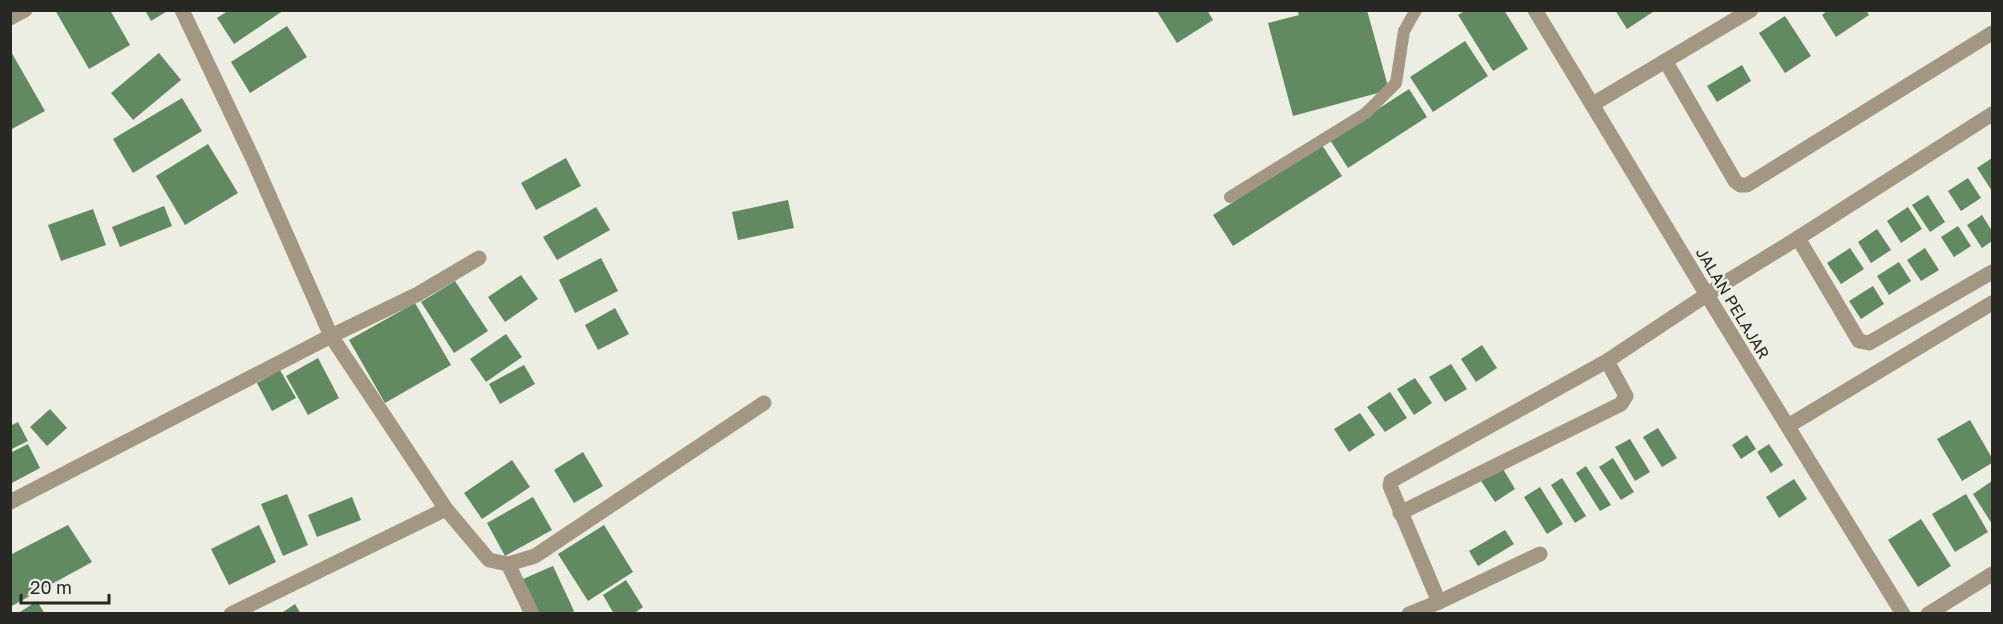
<svg xmlns="http://www.w3.org/2000/svg" width="2003" height="624" viewBox="0 0 2003 624" font-family="'Golos Text',sans-serif">
  <style>
    .building { fill: #628a61 }
    .lines { fill: none; stroke-linecap: round; stroke-linejoin: round }
    .service { stroke: #a49782; stroke-width: 12 }
    .minor { stroke: #a49782; stroke-width: 15 }
    .labels { text-anchor: middle; dominant-baseline: central; stroke-width: 5; stroke-linejoin: round; paint-order: stroke }
    .street-label { font-size: 16px; fill: #272824; stroke: #ecede3 }
  </style>
  <rect width="100%" height="100%" fill="#ecede3"/>
  <g class="building">
    <path d="M55 10H110L130 45 89 69Z"/>
    <path d="M145 10H169L151 21Z"/>
    <path d="M229 10H284L234 44 217 18Z"/>
    <path d="M1156 10H1207L1213 20 1177 43Z"/>
    <path d="M1297 10H1367L1389 90 1293 116 1268 23 1299 15Z"/>
    <path d="M1466 10H1504L1528 49 1493 71 1458 15Z"/>
    <path d="M1615 10H1656L1627 29Z"/>
    <path d="M1828 10H1866L1869 15 1836 37 1822 15Z"/>
    <path d="M1785 16 1811 56 1785 73 1759 33Z"/>
    <path d="M287 26 307 57 250 93 231 62Z"/>
    <path d="M1465 41 1488 76 1433 112 1410 77Z"/>
    <path d="M10 50 45 111 10 130Z"/>
    <path d="M159 53 181 80 133 120 111 93Z"/>
    <path d="M1742 65 1751 81 1717 102 1707 86Z"/>
    <path d="M1409 89 1427 117 1348 168 1330 140Z"/>
    <path d="M182 98 202 131 133 173 113 139Z"/>
    <path d="M208 144 238 193 185 225 156 176Z"/>
    <path d="M1322 145 1342 176 1233 246 1213 215Z"/>
    <path d="M566 158 581 186 536 210 521 183Z"/>
    <path d="M1992 158V191L1977 168Z"/>
    <path d="M1968 178 1981 198 1961 211 1948 191Z"/>
    <path d="M1928 195 1945 222 1930 232 1912 205Z"/>
    <path d="M788 200 794 228 738 240 732 212Z"/>
    <path d="M164 206 172 226 120 247 112 227Z"/>
    <path d="M596 207 610 230 557 260 543 237Z"/>
    <path d="M1908 207 1922 229 1901 243 1887 221Z"/>
    <path d="M93 209 106 245 61 261 48 225Z"/>
    <path d="M1982 215 1992 231V241L1982 248 1967 225Z"/>
    <path d="M1958 226 1971 246 1954 257 1941 237Z"/>
    <path d="M1877 229 1891 250 1871 263 1858 242Z"/>
    <path d="M1850 248 1864 269 1841 284 1827 263Z"/>
    <path d="M1925 248 1939 270 1921 281 1907 260Z"/>
    <path d="M601 258 618 291 575 313 559 280Z"/>
    <path d="M1899 262 1911 281 1889 295 1877 276Z"/>
    <path d="M521 275 538 299 505 322 488 297Z"/>
    <path d="M455 281 488 331 454 353 421 302Z"/>
    <path d="M1873 286 1884 304 1861 319 1849 301Z"/>
    <path d="M415 303 451 365 385 403 349 340Z"/>
    <path d="M615 308 629 334 598 350 585 325Z"/>
    <path d="M506 334 522 357 486 382 470 359Z"/>
    <path d="M1482 345 1497 368 1476 382 1461 359Z"/>
    <path d="M318 358 339 398 308 415 286 376Z"/>
    <path d="M1451 364 1467 389 1445 402 1429 377Z"/>
    <path d="M524 365 535 384 500 404 489 384Z"/>
    <path d="M280 370 296 398 272 411 257 383Z"/>
    <path d="M1415 378 1432 403 1414 415 1397 389Z"/>
    <path d="M1390 392 1407 418 1385 432 1367 407Z"/>
    <path d="M50 409 67 428 47 446 30 427Z"/>
    <path d="M1360 413 1375 435 1349 452 1334 429Z"/>
    <path d="M1970 420 1992 458V463L1962 481 1937 439Z"/>
    <path d="M18 422 28 441 10 450V426Z"/>
    <path d="M1658 428 1677 458 1662 467 1643 437Z"/>
    <path d="M1747 435 1756 449 1741 459 1732 445Z"/>
    <path d="M1630 439 1650 472 1635 481 1615 447Z"/>
    <path d="M28 444 40 468 10 484V453Z"/>
    <path d="M1769 444 1783 465 1771 473 1757 452Z"/>
    <path d="M583 452 603 486 574 503 554 470Z"/>
    <path d="M1613 458 1634 492 1621 500 1599 467Z"/>
    <path d="M512 460 530 487 482 519 464 493Z"/>
    <path d="M1500 464 1515 489 1495 502 1479 478Z"/>
    <path d="M1586 466 1611 505 1600 511 1576 473Z"/>
    <path d="M1562 478 1586 516 1575 523 1551 485Z"/>
    <path d="M1794 479 1807 499 1779 518 1766 497Z"/>
    <path d="M1992 481V524L1973 494Z"/>
    <path d="M1540 487 1563 524 1547 534 1524 497Z"/>
    <path d="M287 494 308 545 283 556 261 504Z"/>
    <path d="M1966 494 1988 532 1955 552 1932 514Z"/>
    <path d="M352 497 361 520 317 537 308 515Z"/>
    <path d="M533 497 552 530 505 556 487 523Z"/>
    <path d="M1921 519 1951 566 1918 587 1888 540Z"/>
    <path d="M68 525 92 562 10 607V555Z"/>
    <path d="M259 525 276 562 229 585 211 549Z"/>
    <path d="M604 525 633 572 588 601 558 554Z"/>
    <path d="M1505 530 1514 544 1478 566 1469 551Z"/>
    <path d="M553 566 574 611 570 614H539L523 579Z"/>
    <path d="M626 580 643 607 633 614H614L603 595Z"/>
    <path d="M37 601 45 614H17Z"/>
    <path d="M295 604 301 614H280Z"/>
  </g>
  <g class="lines">
    <path class="service" d="M1230 197 1366 113 1396 83 1404 31 1416 10"/>
    <g class="minor">
      <path d="M182 10 253 159 331 336 446 509 489 560 508 564 535 556 764 403"/>
      <path d="M1535 10 1707 295 1903 614"/>
      <path d="M10 18 25 10"/>
      <path d="M1666 62 1735 181 1740 185H1747L1992 33"/>
      <path d="M1593 104 1751 10"/>
      <path d="M1798 238 1859 341 1869 343 1992 272"/>
      <path d="M1788 426 1992 303"/>
      <path d="M10 502 331 336 418 294 479 258"/>
      <path d="M1400 513 1621 404 1626 396 1607 361"/>
      <path d="M508 564 532 614"/>
      <path d="M1439 602 1390 486 1391 481 1607 361 1723 284 1798 238 1992 114"/>
      <path d="M231 614 446 509"/>
      <path d="M1409 614 1439 602 1540 554"/>
      <path d="M1928 614 1992 574"/>
    </g>
  </g>
  <g class="labels">
    <g class="street-label">
      <text transform="translate(1733 303) rotate(59)">JALAN PELAJAR</text>
    </g>
  </g>
  <rect width="2003" height="624" fill="none" stroke="#272824" stroke-width="24"/>
  <path d="M21 594v9h88v-9" fill="none" stroke="#272824" stroke-width="3"/>
  <text x="30" y="594" font-size="18" fill="#272824" stroke="#ecede3" stroke-width="4.5" paint-order="stroke">20 m</text>
</svg>
